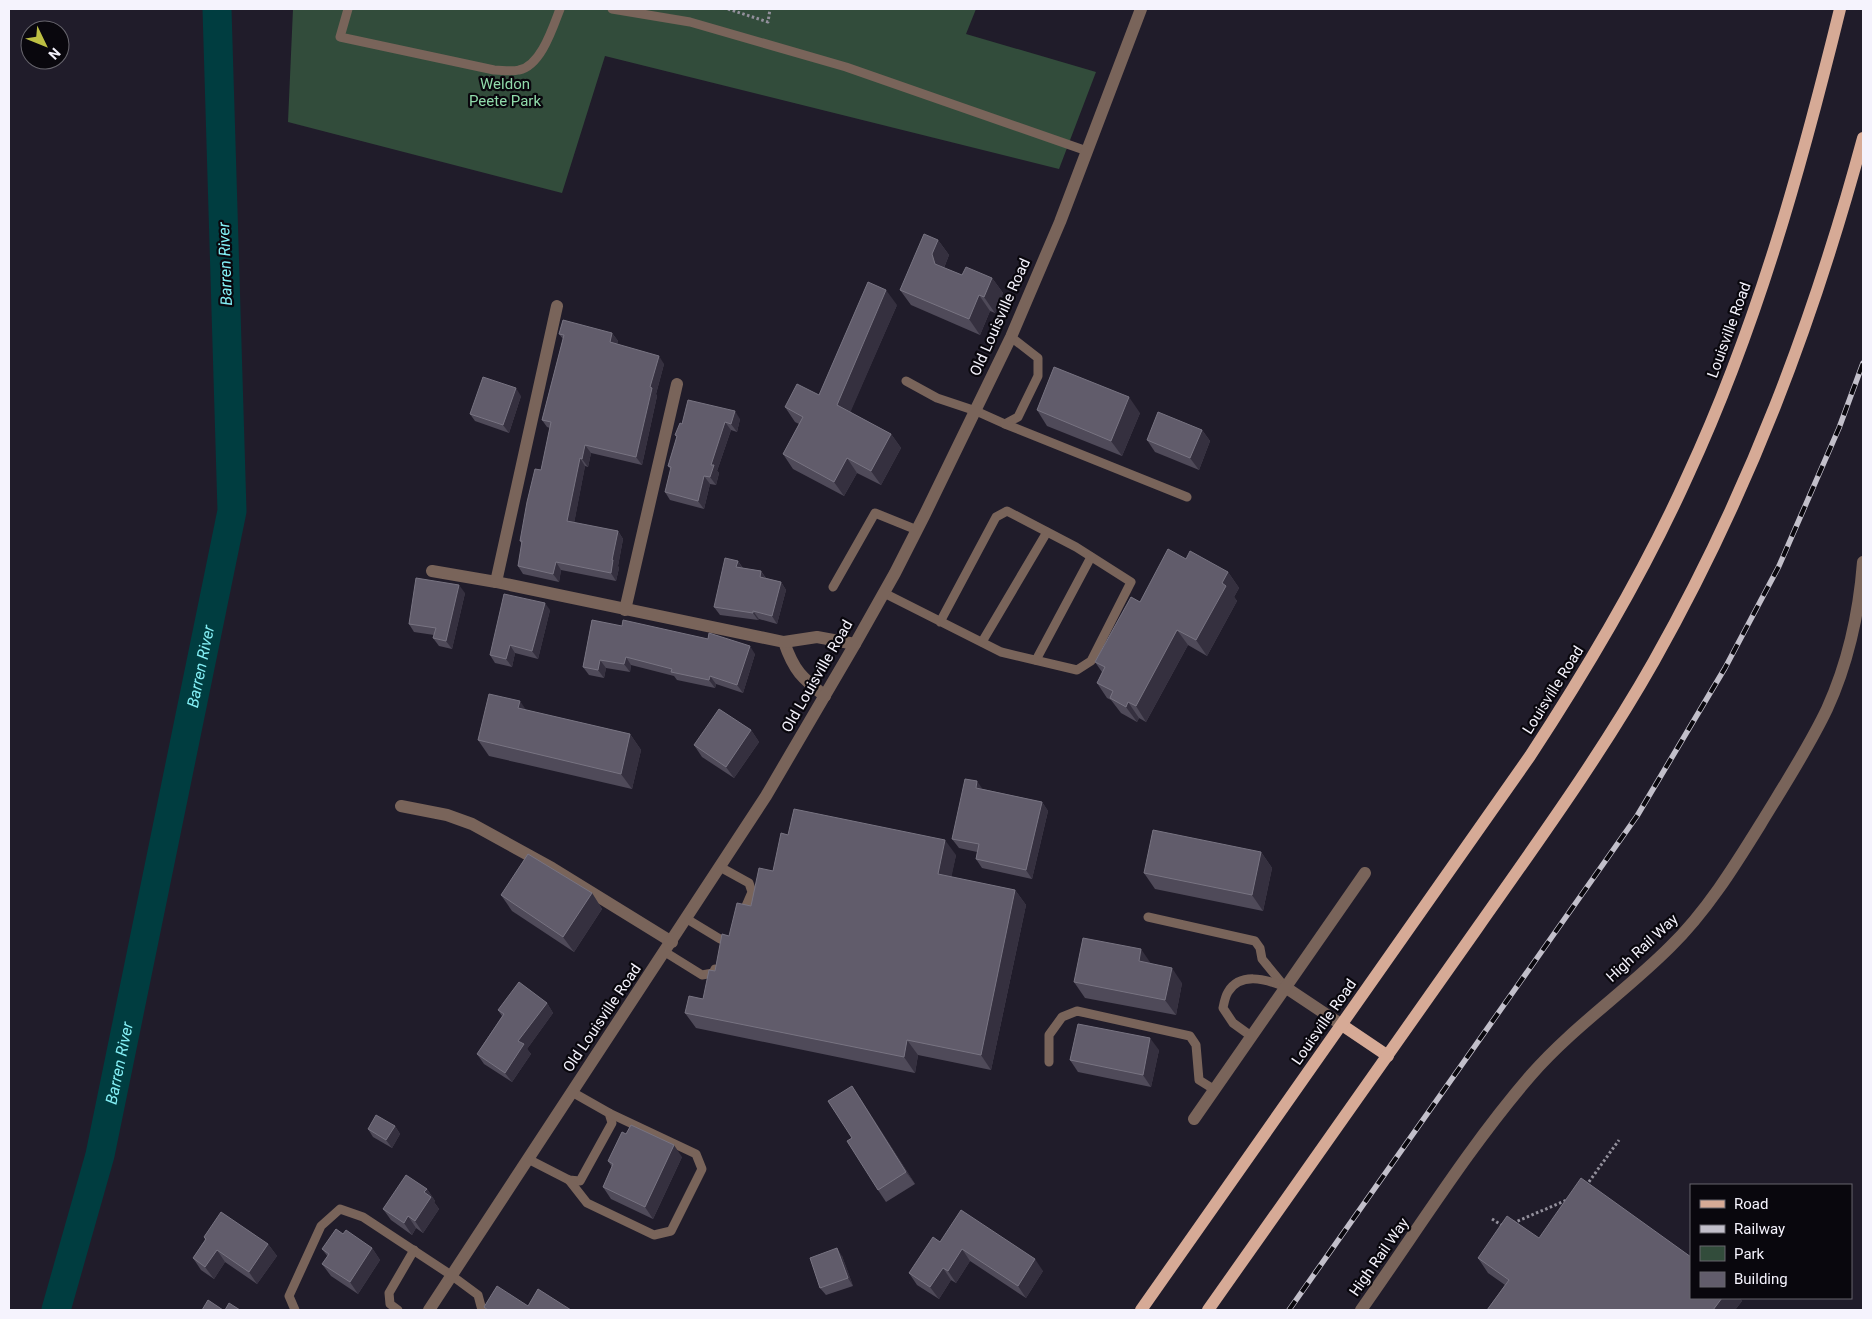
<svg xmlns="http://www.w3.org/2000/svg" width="1872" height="1319" viewBox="0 0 1872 1319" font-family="Roboto,sans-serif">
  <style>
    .green { fill: #324c3b }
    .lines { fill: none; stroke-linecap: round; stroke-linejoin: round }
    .river { stroke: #003d40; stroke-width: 29 }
    .path { stroke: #93909c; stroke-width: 3; stroke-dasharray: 2.5 2.5; stroke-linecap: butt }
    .service { stroke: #79645a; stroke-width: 9 }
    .minor { stroke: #79645a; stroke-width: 12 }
    .tertiary { stroke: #79645a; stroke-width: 12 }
    .primary { stroke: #d6aa96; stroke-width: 12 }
    .rail-casing { stroke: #c2bfca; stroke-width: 5.5 }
    .rail { stroke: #09070d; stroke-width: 4; stroke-dasharray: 11; stroke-linecap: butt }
    .wall { fill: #4f4a59 }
    .shaded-wall { fill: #35303f }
    .building { fill: #615c6b; stroke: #787482 }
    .labels { text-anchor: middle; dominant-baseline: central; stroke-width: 4.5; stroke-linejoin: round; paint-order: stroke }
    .park-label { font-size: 15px; fill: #91dbab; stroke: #09070d }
    .street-label { font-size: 15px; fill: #f5f3fd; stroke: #09070d }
    .water-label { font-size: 16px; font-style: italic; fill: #83eff5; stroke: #09070d }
  </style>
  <rect width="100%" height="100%" fill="#201c2a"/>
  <path class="green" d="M293 9H976L966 34 1096 72 1059 169 605 56 562 193 288 122Z"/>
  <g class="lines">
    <path class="river" id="s1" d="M56 1310 100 1155 232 511 217 9"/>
    <g class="path">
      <path d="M728 9 768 22 770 9"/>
      <path d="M1586 1186 1619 1140"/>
      <path d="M1492 1219 1503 1226"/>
      <path d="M1513 1223 1567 1200"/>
    </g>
    <g class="service">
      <path d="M348 9 340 37 494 70C502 70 511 72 519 70 541 66 553 27 560 9"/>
      <path d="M612 9 690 22 846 67 1087 151"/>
      <path d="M906 381 937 398 976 411 1005 424 1018 417 1038 376V358L1011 337"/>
      <path d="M1005 424 1187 497"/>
      <path d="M833 587 875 513 917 530"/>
      <path d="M884 593 1001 652 1077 670 1091 661 1131 582 1076 547 1007 511 996 517 940 622"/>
      <path d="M982 642 1047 532"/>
      <path d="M1036 660 1091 557"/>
      <path d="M720 867 749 883 752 892 742 915"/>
      <path d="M1148 917 1255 941 1260 948 1262 959 1285 987"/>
      <path d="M687 919 720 939 730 941"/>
      <path d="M665 952 702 975 713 973 715 969"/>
      <path d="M1251 1036 1233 1023 1223 1008C1224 1003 1225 997 1228 992 1240 972 1265 979 1283 986"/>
      <path d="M1049 1062V1035L1062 1017 1077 1011 1190 1036 1196 1045 1199 1080 1215 1090"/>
      <path d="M528 1159 569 1180 580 1181 612 1123 609 1113 572 1092"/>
      <path d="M569 1180 587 1203 654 1235 671 1231 702 1169 696 1154 609 1113"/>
      <path d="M295 1310 289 1296 321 1226 340 1209 363 1217 451 1275 478 1295 482 1310"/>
      <path d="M398 1310 390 1304 389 1293 414 1250"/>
    </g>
    <g class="minor">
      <path d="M432 571 496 582 784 642C794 671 802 678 825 696"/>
      <path d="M496 582 557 306"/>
      <path d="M625 610 677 384"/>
      <path d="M784 642 817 637 855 644"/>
      <path d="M401 806 447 815 472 824 552 868 672 942"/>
      <path d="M1285 987 1342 1025"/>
      <path d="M1194 1119 1365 873"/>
      <path d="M1361 1310C1417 1231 1468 1148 1531 1075 1573 1027 1625 992 1670 947 1706 912 1734 867 1760 825 1783 787 1808 749 1827 709 1848 663 1859 613 1863 562"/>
    </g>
    <path class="tertiary" d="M429 1310 766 796 855 644 895 573 925 514 1011 337 1060 222 1141 9"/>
    <g class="primary">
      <path d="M1342 1025 1388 1056"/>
      <path d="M1141 1310 1530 756C1589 666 1644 573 1688 475 1757 326 1801 168 1840 9"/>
      <path d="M1208 1310C1298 1182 1389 1055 1478 927 1539 840 1602 753 1654 661 1748 494 1813 323 1863 138"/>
    </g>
    <defs>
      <path id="rail" d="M1289 1310 1637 816 1725 668 1779 566 1839 428 1863 363"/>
    </defs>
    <use href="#rail" class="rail-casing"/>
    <use href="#rail" class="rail"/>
  </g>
  <g class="wall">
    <path d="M938 240 949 255 944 268 962 275 992 278 1003 293 995 313 990 311 980 335 911 305 900 290Z"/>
    <path d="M897 305 850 412 891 434 901 448 881 485 857 473 844 496 793 469 783 454 799 424 795 422 785 407 819 395Z"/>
    <path d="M612 333 618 341 617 344 664 364 656 394 657 396 642 465 591 453 588 467 585 466 574 523 618 531 623 539 618 566 619 568 616 581 561 570 559 582 523 574 518 566 522 544 520 541 541 470 550 428 547 427 542 420 563 339 559 334Z"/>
    <path d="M521 396 509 433 475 421 470 414Z"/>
    <path d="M1037 410 1140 413 1122 456 1047 426Z"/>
    <path d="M740 419 737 432 731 430 717 471 719 473 716 485 710 484 704 509 670 500 665 492 671 470 668 466 677 437 675 435 682 424Z"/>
    <path d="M1202 430 1210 441 1199 470 1155 452 1147 440Z"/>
    <path d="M1186 559 1228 572 1239 588 1234 597 1237 601 1207 656 1188 645 1146 722 1139 718 1137 722 1121 713 1111 700 1107 698 1097 683 1102 672 1095 662 1140 602Z"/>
    <path d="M738 561 743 568 761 571 766 578 781 582 786 590 777 624 759 619 758 620 720 615 714 607Z"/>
    <path d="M465 593 452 649 439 646 433 638 434 635 414 632 409 624Z"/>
    <path d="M550 610 538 659 515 653 512 667 495 663 490 655Z"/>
    <path d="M592 620 755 654 743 693 716 684 715 688 677 680 674 676 631 665 630 672 606 668 604 678 589 675 583 667Z"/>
    <path d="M526 710 630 734 641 750 632 789 489 756 478 740Z"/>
    <path d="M751 730 759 742 734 778 702 757 694 745Z"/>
    <path d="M983 789 1042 802 1048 811 1032 879 982 868 976 859 977 852 959 848 952 839Z"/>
    <path d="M788 835 956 855 951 877 1015 890 1026 905 991 1070 918 1055 915 1073 696 1028 685 1013 703 999 729 936 751 906 773 871Z"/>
    <path d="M1261 852 1272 868 1263 911 1155 889 1144 873Z"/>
    <path d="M592 893 602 909 574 952 512 911 501 895Z"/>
    <path d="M1074 982 1182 983 1176 1015 1085 998Z"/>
    <path d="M547 1003 553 1013 527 1049 531 1054 512 1082 484 1064 477 1054 502 1016 498 1010Z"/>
    <path d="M1159 1050 1151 1087 1078 1072 1070 1060Z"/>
    <path d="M860 1098 915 1184 886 1202 878 1190 852 1138Z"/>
    <path d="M395 1126 400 1134 392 1148 373 1137 368 1129Z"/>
    <path d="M682 1157 653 1219 611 1199 603 1187 612 1167 608 1161Z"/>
    <path d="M427 1189 435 1201 434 1202 439 1209 423 1233 416 1228 412 1235 391 1220 383 1209Z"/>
    <path d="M343 1234 372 1248 380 1260 358 1294 331 1276 322 1264 328 1257 322 1249Z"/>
    <path d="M204 1237 268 1244 277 1256 257 1284 225 1262 214 1279 201 1270 193 1258 205 1240Z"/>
    <path d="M1539 1238 1691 1298H1740L1742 1301 1735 1310H1487L1505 1285 1488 1273 1478 1258Z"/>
    <path d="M940 1242 1043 1271 1026 1298 970 1261 956 1283 951 1280 939 1299 917 1285 909 1273Z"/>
    <path d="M842 1256 853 1286 826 1295 820 1288Z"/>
  </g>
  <g class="shaded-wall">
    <path d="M938 240 949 255 943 270 935 264 932 254Z"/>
    <path d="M992 278 1003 293 995 313 984 297Z"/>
    <path d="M886 290 897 305 847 420 837 405Z"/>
    <path d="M979 295 990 311 980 335 969 319Z"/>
    <path d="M612 333 618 341 615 350 610 342Z"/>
    <path d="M659 356 664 364 656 394 657 396 642 465 636 457 650 387Z"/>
    <path d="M516 388 521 396 509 433 503 425Z"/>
    <path d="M1129 397 1140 413 1122 456 1111 441Z"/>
    <path d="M735 411 740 419 737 432 731 424Z"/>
    <path d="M725 422 731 430 717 471 719 473 716 485 710 477 711 465Z"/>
    <path d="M1202 430 1210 441 1199 470 1190 458Z"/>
    <path d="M891 434 901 448 881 485 871 471Z"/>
    <path d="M585 445 591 453 588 467 582 459Z"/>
    <path d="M580 458 585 466 573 529 567 521Z"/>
    <path d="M847 458 857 473 844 496 834 482Z"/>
    <path d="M704 476 710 484 704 509 698 501Z"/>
    <path d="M618 531 623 539 618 566 619 568 616 581 611 573 612 560Z"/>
    <path d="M738 561 743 569 736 567Z"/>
    <path d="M556 562 561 570 559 582 553 574Z"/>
    <path d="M761 571 766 579 760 577Z"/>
    <path d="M1228 572 1239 588 1234 597 1237 601 1207 656 1196 640 1222 583Z"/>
    <path d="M781 582 786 590 777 624 772 616Z"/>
    <path d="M459 585 465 593 452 649 446 641Z"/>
    <path d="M545 603 550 610 538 659 532 651Z"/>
    <path d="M753 611 759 619 758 620 753 613Z"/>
    <path d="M1177 630 1188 645 1146 722 1136 706Z"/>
    <path d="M510 645 515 653 512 667 506 659Z"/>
    <path d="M750 646 755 654 743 693 737 685Z"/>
    <path d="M626 657 631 665 630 672 624 664Z"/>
    <path d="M600 660 606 668 604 678 598 670Z"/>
    <path d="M710 676 716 684 715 688 709 680Z"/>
    <path d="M520 701 531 717 518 708Z"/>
    <path d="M1128 702 1139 718 1137 722 1126 707Z"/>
    <path d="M751 730 759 742 734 778 726 767Z"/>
    <path d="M630 734 641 750 632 789 621 774Z"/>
    <path d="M977 781 984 791 976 788Z"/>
    <path d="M1042 802 1048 811 1032 879 1026 870Z"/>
    <path d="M945 840 956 855 949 889 938 874Z"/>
    <path d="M1261 852 1272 868 1263 911 1252 895Z"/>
    <path d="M1015 890 1026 905 991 1070 981 1055Z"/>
    <path d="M592 893 602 909 574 952 563 937Z"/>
    <path d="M1141 949 1152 965 1139 961Z"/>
    <path d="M1172 968 1182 983 1176 1015 1165 1000Z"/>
    <path d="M547 1003 553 1013 527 1049 531 1054 512 1082 505 1073 518 1041Z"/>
    <path d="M1150 1038 1159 1050 1151 1087 1143 1075Z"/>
    <path d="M907 1040 918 1055 915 1073 904 1057Z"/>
    <path d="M852 1086 860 1098 915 1184 906 1172Z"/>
    <path d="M395 1126 400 1134 392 1148 386 1140Z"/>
    <path d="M674 1145 682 1157 653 1219 645 1207Z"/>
    <path d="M427 1189 435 1201 434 1202 439 1209 423 1233 415 1221 424 1192Z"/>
    <path d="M408 1216 416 1228 412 1235 404 1223Z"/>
    <path d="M268 1244 277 1256 257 1284 249 1272Z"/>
    <path d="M372 1248 380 1260 358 1294 350 1282Z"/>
    <path d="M837 1248 842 1256 853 1286 848 1278Z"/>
    <path d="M962 1249 970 1261 956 1283 948 1271Z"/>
    <path d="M217 1250 225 1262 214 1279 205 1267Z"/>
    <path d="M1035 1259 1043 1271 1026 1298 1018 1286Z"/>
    <path d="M943 1268 951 1280 939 1299 930 1287Z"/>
    <path d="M1722 1298H1740L1742 1301 1735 1310H1713Z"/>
  </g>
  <g class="building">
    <path d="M924 234 938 240 932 254 935 264 962 275 966 267 992 278 984 297 979 295 969 319 900 290Z"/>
    <path d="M868 282 886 290 837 405 891 434 871 471 847 458 834 482 783 454 803 417 785 407 797 384 819 395Z"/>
    <path d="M563 320 612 333 610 342 659 356 650 387 652 388 636 457 585 445 582 459 580 458 567 521 618 531 612 560H613L611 573 556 562 553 574 518 566 522 541H520L527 502 535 469 541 470 551 422 542 420 564 335 559 334Z"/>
    <path d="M1054 367 1129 397 1111 441 1037 410Z"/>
    <path d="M483 377 516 388 503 425 470 414Z"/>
    <path d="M688 400 735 411 731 424 725 422 711 465H714L710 477 704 476 698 501 665 492 671 467 668 466 677 436 675 435 680 423 682 424Z"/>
    <path d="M1158 412 1202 430 1190 458 1147 440Z"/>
    <path d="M1168 549 1186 559 1190 551 1228 572 1222 583 1226 586 1196 640 1177 630 1136 706 1128 702 1126 707 1110 698 1113 691 1097 683 1105 667 1095 662 1131 597 1140 602Z"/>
    <path d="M725 558 738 561 736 567 761 571 760 577 781 582 772 616 753 611V613L714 607Z"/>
    <path d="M416 578 459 585 446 641 433 638 436 628 409 624Z"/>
    <path d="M504 594 545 603 532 651 510 645 506 659 490 655Z"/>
    <path d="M592 620 622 626 623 620 708 639 709 633 750 646 737 685 710 676 709 680 671 672 672 669 626 657 624 664 600 660 598 670 583 667Z"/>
    <path d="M489 694 520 701 518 708 630 734 621 774 478 740Z"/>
    <path d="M719 709 751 730 726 767 694 745Z"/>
    <path d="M965 779 977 781 976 788 1042 802 1026 870 976 859 979 844 952 839Z"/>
    <path d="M794 809 945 840 938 874 1015 890 981 1055 907 1040 904 1057 685 1013 689 996 703 999 709 970 715 971 722 934 729 936 737 903 751 906 759 868 773 871 781 833 788 835Z"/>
    <path d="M1153 830 1261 852 1252 895 1144 873Z"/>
    <path d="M528 854 592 893 563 937 501 895Z"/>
    <path d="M1083 938 1141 949 1139 961 1172 968 1165 1000 1074 982Z"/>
    <path d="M519 982 547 1003 518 1041 524 1044 505 1073 477 1054 504 1014 498 1010Z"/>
    <path d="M1078 1024 1150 1038 1143 1075 1070 1060Z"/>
    <path d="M852 1086 906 1172 878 1190 847 1141 852 1138 828 1101Z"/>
    <path d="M376 1115 395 1126 386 1140 368 1129Z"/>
    <path d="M631 1125 674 1145 645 1207 603 1187 613 1164 608 1161 622 1132 626 1134Z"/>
    <path d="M406 1175 427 1189 424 1192 431 1197 415 1221 408 1216 404 1223 383 1209Z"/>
    <path d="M1581 1178 1691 1257V1298H1722L1713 1310H1487L1509 1280 1478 1258 1507 1216 1539 1238Z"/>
    <path d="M961 1210 1035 1259 1018 1286 962 1249 948 1271 943 1268 930 1287 909 1273 933 1237 940 1242Z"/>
    <path d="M221 1212 268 1244 249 1272 217 1250 205 1267 193 1258 206 1239 204 1237Z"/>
    <path d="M336 1229 343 1234 346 1230 372 1248 350 1282 322 1264 329 1254 322 1249Z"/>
    <path d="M837 1248 848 1278 820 1288 810 1258Z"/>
    <path d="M497 1286 528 1306 538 1289 571 1310H488L484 1307Z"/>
    <path d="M208 1300 223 1310H202Z"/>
    <path d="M229 1303 240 1310H225Z"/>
  </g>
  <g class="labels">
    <g class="park-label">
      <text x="505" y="84">Weldon<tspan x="505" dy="17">Peete Park</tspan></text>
    </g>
    <g class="street-label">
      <text transform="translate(1000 317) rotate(-66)">Old Louisville Road</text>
      <text transform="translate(1729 330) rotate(-70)">Louisville Road</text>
      <text transform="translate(817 676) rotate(-60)">Old Louisville Road</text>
      <text transform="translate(1553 690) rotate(-58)">Louisville Road</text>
      <text transform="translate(1642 948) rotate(-43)">High Rail Way</text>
      <text transform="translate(602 1018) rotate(-56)">Old Louisville Road</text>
      <text transform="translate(1324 1022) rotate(-55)">Louisville Road</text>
      <text transform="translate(1379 1257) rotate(-55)">High Rail Way</text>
    </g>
    <g class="water-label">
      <text transform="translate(225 264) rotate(-92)">Barren River</text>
      <text stroke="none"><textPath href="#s1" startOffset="660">Barren River</textPath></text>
      <text stroke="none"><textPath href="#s1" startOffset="255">Barren River</textPath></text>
    </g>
  </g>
  <rect width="1872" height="1319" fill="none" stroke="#f5f3fd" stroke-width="20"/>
  <rect x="1690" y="1184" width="162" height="115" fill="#09070d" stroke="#67656d"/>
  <rect x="1700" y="1200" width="25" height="8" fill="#d6aa96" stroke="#67656d"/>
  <text x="1734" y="1209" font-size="15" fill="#f5f3fd">Road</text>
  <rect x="1700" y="1225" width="25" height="8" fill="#c2bfca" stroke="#67656d"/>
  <text x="1734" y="1234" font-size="15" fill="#f5f3fd">Railway</text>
  <rect x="1700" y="1246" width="25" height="15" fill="#324c3b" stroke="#67656d"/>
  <text x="1734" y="1259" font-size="15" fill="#f5f3fd">Park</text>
  <rect x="1700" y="1272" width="25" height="15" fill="#615c6b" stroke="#67656d"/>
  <text x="1734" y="1284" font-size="15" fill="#f5f3fd">Building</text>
  <g transform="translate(45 45) rotate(133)"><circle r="24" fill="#09070d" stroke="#67656d"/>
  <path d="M0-4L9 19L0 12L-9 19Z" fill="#bdbf43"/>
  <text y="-8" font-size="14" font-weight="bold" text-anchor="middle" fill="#f5f3fd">N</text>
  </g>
</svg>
